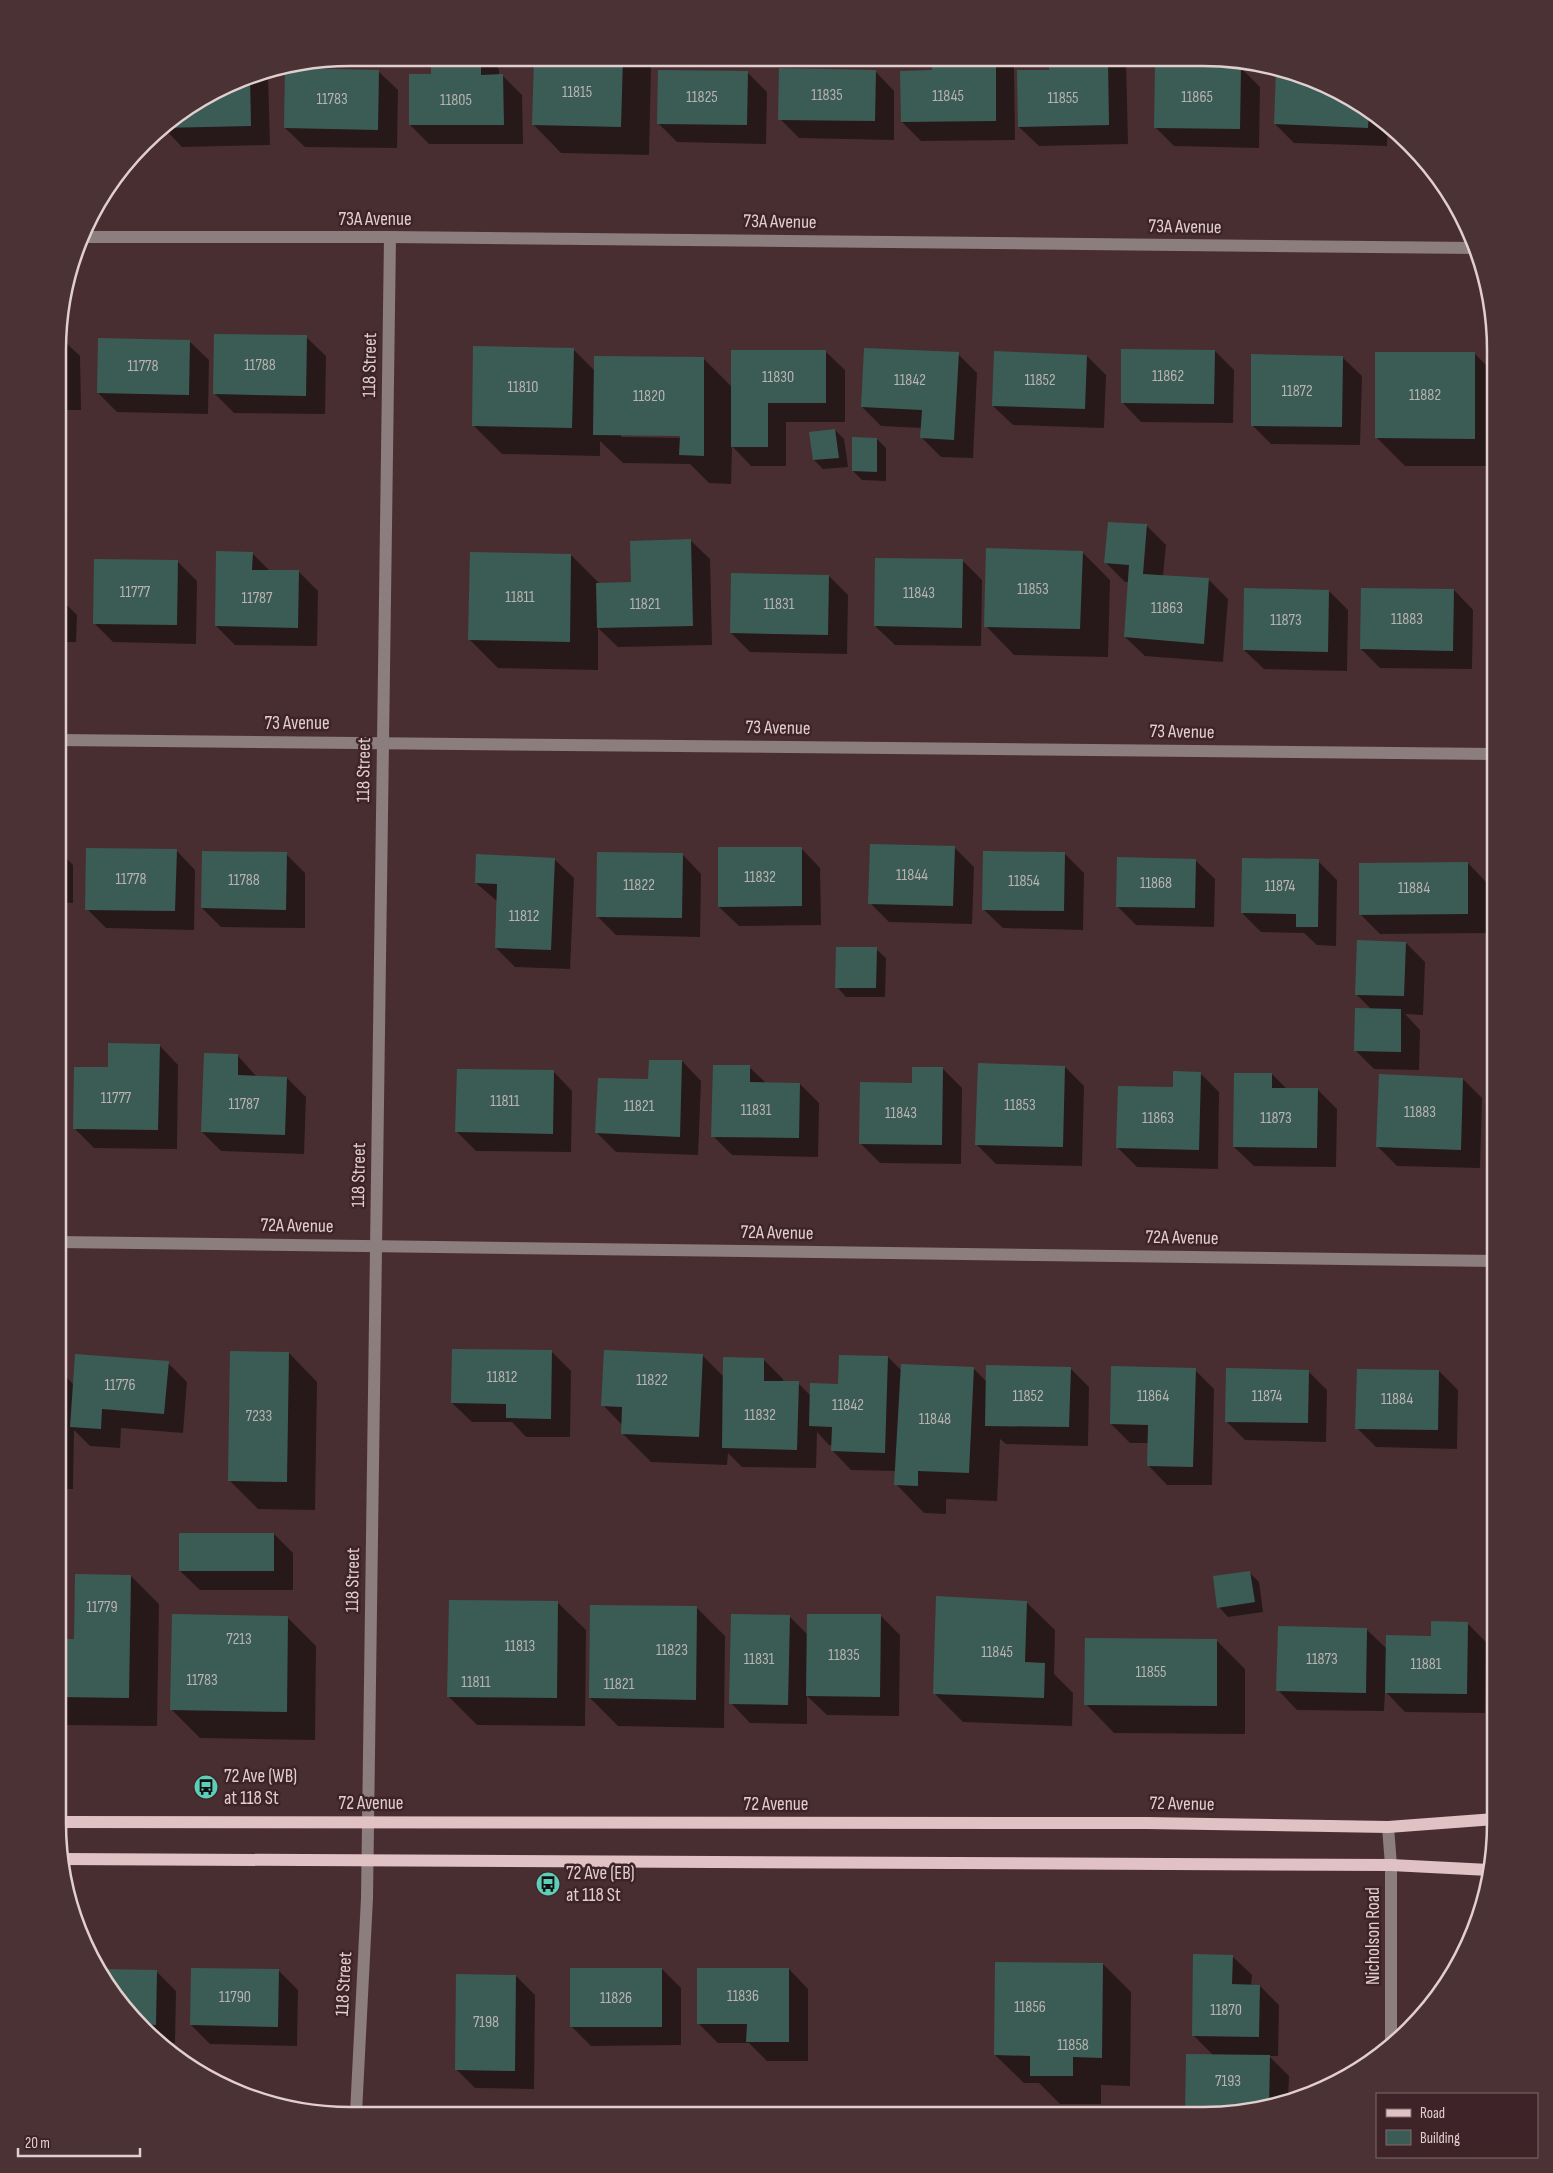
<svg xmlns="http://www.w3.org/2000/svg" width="1553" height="2173" viewBox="0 0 1553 2173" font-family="'Sofia Sans Condensed',sans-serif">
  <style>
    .shadow { fill: #0007; fill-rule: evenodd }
    .building { fill: #3b5c55 }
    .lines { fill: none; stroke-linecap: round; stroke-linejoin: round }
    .minor { stroke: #8c7d7e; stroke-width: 12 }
    .major { stroke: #e0c2c5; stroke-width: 12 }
    .labels { text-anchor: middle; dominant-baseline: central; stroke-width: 5; stroke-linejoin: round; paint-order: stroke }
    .number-label { font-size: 16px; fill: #b8b2b1 }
    .street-label { font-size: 19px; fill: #e1cfd0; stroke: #3e2428 }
    .poi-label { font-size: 19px; fill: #e1cfd0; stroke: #3e2428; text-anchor: start }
    .rim { fill: none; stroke: #e1cfd0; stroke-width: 2.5 }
  </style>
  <rect width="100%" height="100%" fill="#492e31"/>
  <g class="shadow">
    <path d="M433 58H488L499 69V76H503L522 95 523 144H429L410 125 433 75Z"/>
    <path d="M535 58H643L651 67 649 155 561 153 533 124Z"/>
    <path d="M901 59H923L924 62 908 66Z"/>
    <path d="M933 59H1007L1014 67 1015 140 921 141 902 122 933 72Z"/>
    <path d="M1050 60H1126L1128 144 1039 146 1019 127 1050 72Z"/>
    <path d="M1241 68 1260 87 1259 148 1174 146 1155 127Z"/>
    <path d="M378 71 398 90 397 148 305 147 285 128Z"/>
    <path d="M875 71 894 91V140L799 138 780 119Z"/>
    <path d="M1282 71 1315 80 1381 118 1388 125 1387 146 1294 143 1275 124Z"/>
    <path d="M266 72 268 74 270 145 182 147 163 127 256 73Z"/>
    <path d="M747 72 767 92 766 144 677 142 658 123Z"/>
    <path d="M60 337 80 356 81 410H60Z"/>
    <path d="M306 337 326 356 325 414 234 413 214 393Z"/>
    <path d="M189 341 209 360 208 414 117 412 98 393Z"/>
    <path d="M573 349 595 371 704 359 732 387 825 351 845 370V422H786V466H751L732 446 731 484 709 483 690 464 623 463 600 441V456L502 454 473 425ZM621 434 686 435V438L621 437Z"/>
    <path d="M1215 351 1234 370 1233 423 1141 422 1122 402Z"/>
    <path d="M1474 353 1495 374V466H1405L1377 438Z"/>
    <path d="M958 354 977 373 973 458 941 457 922 438V428L881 426 862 407Z"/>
    <path d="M1087 356 1106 375 1104 428 1013 425 993 406Z"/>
    <path d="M1342 357 1362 376 1360 445 1271 444 1252 425Z"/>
    <path d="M835 430 844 439 848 467 823 469 814 460Z"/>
    <path d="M877 439 886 448V481L862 480 853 471Z"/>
    <path d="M1147 526 1166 545 1163 576 1208 579 1228 599 1223 662 1145 656 1125 637 1129 582H1125L1106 563Z"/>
    <path d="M690 540 710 559 712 645 618 647 598 628V670L498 668 470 640 571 555 600 584 632 583Z"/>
    <path d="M1082 552 1110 580 1108 657 1014 655 986 626Z"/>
    <path d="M252 553 270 571 299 572 318 591 317 646 235 645 216 626Z"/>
    <path d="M177 561 197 581 196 644 113 642 94 623Z"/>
    <path d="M963 561 982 580 981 646 895 645 875 626Z"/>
    <path d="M829 576 848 595 847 654 750 652 731 633Z"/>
    <path d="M1454 590 1473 610 1472 669 1380 668 1361 649Z"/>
    <path d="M1329 591 1348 610 1347 671 1264 669 1244 650Z"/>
    <path d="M60 598 77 615 76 642H59Z"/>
    <path d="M801 848 820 868 821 925 739 926 719 907Z"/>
    <path d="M955 848 974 867 972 924 889 922 870 903Z"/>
    <path d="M176 850 195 870 194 930 106 928 87 909Z"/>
    <path d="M59 851 73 865V903L59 902Z"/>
    <path d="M286 854 305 873V928L221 927 202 908Z"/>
    <path d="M682 854 701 874 700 937 616 935 597 916Z"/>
    <path d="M1065 854 1084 873 1083 930 1003 928 983 909Z"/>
    <path d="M554 859 574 878 570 969 515 967 496 948 498 902 476 883Z"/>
    <path d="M1195 860 1215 879 1214 927 1136 925 1117 906Z"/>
    <path d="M1318 861 1337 880 1336 946 1317 945 1304 933 1261 932 1242 913Z"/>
    <path d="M1468 863 1487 883V933L1380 934 1360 914Z"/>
    <path d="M1406 943 1425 962 1423 1015 1405 1014 1420 1030 1419 1070 1374 1069 1355 1050 1372 1010 1356 994Z"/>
    <path d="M876 949 886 958 885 997H846L837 987Z"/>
    <path d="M159 1045 178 1065 177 1149 94 1148 74 1128 109 1069Z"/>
    <path d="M238 1056 257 1077 287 1078 306 1097 304 1154 221 1151 202 1132Z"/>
    <path d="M682 1061 701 1081 698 1155 616 1152 597 1133 649 1081Z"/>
    <path d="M749 1067 766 1083 800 1084 819 1103 818 1157 732 1155 713 1136Z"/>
    <path d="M1065 1067 1084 1086 1082 1166 996 1164 977 1145Z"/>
    <path d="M943 1069 962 1088 961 1164 880 1163 860 1143 913 1084Z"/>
    <path d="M553 1071 572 1091 571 1152 476 1151 457 1132Z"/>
    <path d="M1200 1073 1219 1092 1218 1169 1137 1167 1118 1148 1174 1088Z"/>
    <path d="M1272 1074 1287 1089 1318 1090 1337 1109 1336 1167 1254 1166 1234 1147Z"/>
    <path d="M1463 1079 1482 1098 1480 1168 1397 1166 1377 1146Z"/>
    <path d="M1494 1080H1495V1149L1493 1147Z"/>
    <path d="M552 1352 571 1371 570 1437H526L512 1422H472L452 1403Z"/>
    <path d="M289 1353 317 1382 315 1510 258 1509 229 1480Z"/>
    <path d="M702 1355 724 1377 763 1359 783 1379V1382L798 1383 811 1396 839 1385 888 1357 902 1371 974 1369 987 1382 1070 1368 1089 1387 1088 1446 1006 1444 1000 1439 997 1501 946 1499V1514L924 1513 896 1484V1471L851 1470 832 1450V1445H829L817 1432 816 1468 742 1467 728 1453 727 1465 651 1462 623 1434V1426L603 1405Z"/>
    <path d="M168 1363 187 1382 183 1433 121 1428 120 1448 90 1446 74 1430 73 1489H58V1369L74 1385Z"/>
    <path d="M1195 1370 1214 1389 1212 1485H1167L1148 1465 1149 1443H1130L1111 1424Z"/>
    <path d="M1308 1371 1327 1390 1326 1442 1245 1440 1226 1421Z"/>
    <path d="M1439 1371 1458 1390 1457 1449 1376 1447 1357 1428Z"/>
    <path d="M274 1534 293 1553V1590H200L180 1571Z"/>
    <path d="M1249 1572 1259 1582 1263 1612 1228 1617 1219 1607Z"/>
    <path d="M131 1576 159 1604 157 1726 64 1725 58 1718V1641H75Z"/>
    <path d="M557 1602 586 1630 585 1726 477 1725 449 1697Z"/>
    <path d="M1026 1602 1055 1630 1054 1674 1073 1693 1072 1726 963 1722 934 1693Z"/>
    <path d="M697 1608 725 1636 724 1728 618 1726 590 1698Z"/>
    <path d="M789 1616 808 1635 881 1616 900 1635 899 1716 827 1715 807 1696V1724L750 1723 731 1703Z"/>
    <path d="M288 1618 316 1646 315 1740 200 1738 171 1709Z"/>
    <path d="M1467 1623 1486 1642 1485 1713 1405 1712 1385 1691 1384 1711 1297 1710 1278 1690 1366 1629 1387 1649 1432 1637Z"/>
    <path d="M1217 1641 1245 1669V1734L1114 1733 1086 1704Z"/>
    <path d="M1232 1956 1252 1975 1251 1986H1260L1279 2005 1278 2056H1269L1289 2076 1288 2100 1260 2110 1186 2115 1187 2055H1213L1193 2035Z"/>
    <path d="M1103 1964 1131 1992 1130 2086 1101 2085V2104H1060L1039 2083H1024L995 2055Z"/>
    <path d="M662 1969 681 1988V2045L591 2046 572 2027Z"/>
    <path d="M789 1969 808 1989V2061H767L749 2043H718L698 2023Z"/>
    <path d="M100 1970 156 1971 176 1991 175 2043H161L130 2016Z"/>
    <path d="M279 1971 298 1990 297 2046 210 2044 191 2025Z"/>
    <path d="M516 1976 535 1995 534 2089 475 2088 456 2069Z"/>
  </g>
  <g class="building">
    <path d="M431 58H481V75L503 74 504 125H409V74H431Z"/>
    <path d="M534 58H623L621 127 532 125Z"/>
    <path d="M931 59H996V121L901 122 900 71 932 70Z"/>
    <path d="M1049 59 1108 60 1109 125 1018 127 1017 70H1049Z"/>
    <path d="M1155 65 1241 67 1240 129 1154 128Z"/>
    <path d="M285 68 379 70 378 130 284 128Z"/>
    <path d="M779 68 876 70 875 121 778 120Z"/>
    <path d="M1276 69 1315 80 1369 111 1368 128 1274 124Z"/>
    <path d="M658 70 748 71 747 125 657 124Z"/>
    <path d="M250 77 251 126 161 128 220 94Z"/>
    <path d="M214 334 307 335 306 396 213 394Z"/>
    <rect x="60" y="336" width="2" height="55"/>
    <path d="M98 338 190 340 189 395 97 393Z"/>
    <path d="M473 346 574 348 572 428 472 426Z"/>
    <path d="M864 348 959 352 954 440 920 438 922 410 861 407Z"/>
    <path d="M1121 349 1215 350 1214 404 1121 403Z"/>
    <path d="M731 350H826V403H768V447H731Z"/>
    <path d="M994 351 1087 355 1085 409 992 406Z"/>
    <path d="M1375 352H1475V439L1375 438Z"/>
    <path d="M1251 354 1343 356 1342 427 1251 426Z"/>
    <path d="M594 356 704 357V456L679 455 680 436 593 435Z"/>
    <path d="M835 429 839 458 813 460 809 432Z"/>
    <path d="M852 437 877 438V472L852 471Z"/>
    <path d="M1108 522 1147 524 1143 574 1209 578 1204 644 1124 637 1129 565 1104 563Z"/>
    <path d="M691 539 693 626 597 628 596 583 631 582 630 541Z"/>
    <path d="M986 548 1083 551 1080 629 984 627Z"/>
    <path d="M216 551 253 552 252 570H299L298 628 215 626Z"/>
    <path d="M470 552 571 554 570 642 468 640Z"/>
    <path d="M875 558 963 559 962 628 874 626Z"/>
    <path d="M94 559 178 560 177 625 93 624Z"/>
    <path d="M731 573 829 575 828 635 730 633Z"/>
    <path d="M1244 588 1329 590 1328 652 1243 650Z"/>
    <path d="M1361 588 1454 589 1453 651 1360 649Z"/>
    <path d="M870 844 955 846 953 906 868 904Z"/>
    <path d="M718 847H802V906L718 907Z"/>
    <path d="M86 848 177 849 175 911 85 910Z"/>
    <path d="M202 851 287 852 286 910 201 908Z"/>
    <path d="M983 851 1065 852 1064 911 982 910Z"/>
    <path d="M597 852 683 853 682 918 596 917Z"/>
    <path d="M476 854 555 858 551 950 495 948 497 884 475 883Z"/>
    <path d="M1117 857 1196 859 1195 908 1116 907Z"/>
    <path d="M1242 858 1319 859 1318 927H1296V914L1241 913Z"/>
    <path d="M1468 862V914L1359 915V863Z"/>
    <path d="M1357 940 1406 942 1404 996 1355 995Z"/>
    <path d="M836 947H877L876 988H835Z"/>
    <path d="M1355 1008 1401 1009V1052L1354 1051Z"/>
    <path d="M108 1043 160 1044 158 1130 73 1129 74 1067H108Z"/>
    <path d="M204 1053 238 1054V1075L287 1077 285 1135 201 1132Z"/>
    <path d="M649 1060H682L680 1137 595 1133 598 1078 648 1079Z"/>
    <path d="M978 1063 1065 1066 1063 1147 975 1145Z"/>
    <path d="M713 1065H750V1082L800 1083 799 1138 711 1137Z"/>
    <path d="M912 1067H943L942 1145 859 1144 860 1082 912 1083Z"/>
    <path d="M457 1069 554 1070 553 1134 455 1132Z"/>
    <path d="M1173 1071 1201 1072 1199 1150 1116 1148 1118 1086 1173 1087Z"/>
    <path d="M1234 1073H1272V1088H1318L1317 1148 1233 1147Z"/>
    <path d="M1379 1074 1463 1078 1461 1150 1376 1147Z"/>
    <path d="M1493 1079H1495V1147H1492Z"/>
    <path d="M452 1349 552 1350 551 1419 506 1418V1404L451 1403Z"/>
    <path d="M604 1350 703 1354 699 1437 621 1434 622 1407 601 1406Z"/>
    <path d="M230 1351 289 1352 287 1482 228 1481Z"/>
    <path d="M75 1354 169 1361 164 1414 102 1409 101 1429 70 1427Z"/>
    <path d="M839 1355 888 1356 885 1453 831 1451 832 1427 809 1426 810 1383 838 1384Z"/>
    <path d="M723 1357 764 1358V1381H799L797 1450 722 1448Z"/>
    <path d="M901 1364 974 1367 969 1473 918 1471V1486L894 1485Z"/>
    <path d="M986 1365 1071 1367 1069 1427 985 1426Z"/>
    <path d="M1111 1366 1196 1368 1193 1467 1147 1466 1148 1425 1110 1424Z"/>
    <path d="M1226 1368 1309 1370 1308 1423 1225 1422Z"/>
    <path d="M1357 1369 1439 1370 1438 1430 1355 1429Z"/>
    <rect x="179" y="1533" width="95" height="38"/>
    <path d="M1250 1571 1255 1602 1217 1608 1213 1576Z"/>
    <path d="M75 1574 131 1575 129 1698 58 1697V1639H74Z"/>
    <path d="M936 1596 1027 1601 1025 1662 1045 1663 1044 1698 933 1694Z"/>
    <path d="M449 1600 558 1601 557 1698 447 1697Z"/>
    <path d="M590 1605 697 1606 696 1700 589 1698Z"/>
    <path d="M172 1614 288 1616 287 1712 170 1710Z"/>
    <path d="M731 1614 790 1615 788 1705 729 1704Z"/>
    <path d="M807 1614H881L880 1697 806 1696Z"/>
    <path d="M1431 1621 1468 1622 1467 1694 1385 1693 1386 1635 1431 1636Z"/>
    <path d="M1278 1626 1367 1628 1366 1693 1276 1691Z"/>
    <path d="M1085 1638 1217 1639V1706L1084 1705Z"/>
    <path d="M1193 1954 1233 1955 1232 1984 1260 1985 1259 2037 1192 2036Z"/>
    <path d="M995 1962 1103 1963 1102 2058 1073 2057V2076H1030V2056L994 2055Z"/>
    <path d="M191 1968 279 1969 278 2027 190 2025Z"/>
    <rect x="570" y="1968" width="92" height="59"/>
    <path d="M697 1968H789V2042H746L747 2024H697Z"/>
    <path d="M99 1969 157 1970 156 2025 140 2024 130 2016Z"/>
    <path d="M456 1974 516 1975 515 2071 455 2070Z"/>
    <path d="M1186 2054 1270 2055 1269 2107 1260 2110H1237V2112L1185 2115Z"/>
  </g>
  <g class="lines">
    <g class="minor">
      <path d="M85 237H390L1475 248"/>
      <path d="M59 740 1495 754"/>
      <path d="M58 1242 1495 1261"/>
      <path d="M1388 1827 1391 1865V2046"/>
      <path d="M356 2113 367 1898 390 237"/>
    </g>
    <g class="major">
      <path d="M58 1822 1147 1823 1388 1827 1495 1819"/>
      <path d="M62 1859 1391 1865 1489 1870"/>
    </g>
  </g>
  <defs>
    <symbol id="bus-disc" viewBox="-11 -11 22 22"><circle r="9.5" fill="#5dceb8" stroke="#3e2428"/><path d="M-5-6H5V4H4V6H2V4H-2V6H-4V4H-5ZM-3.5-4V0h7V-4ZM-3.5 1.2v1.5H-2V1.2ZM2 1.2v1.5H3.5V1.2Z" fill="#111"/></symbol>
  </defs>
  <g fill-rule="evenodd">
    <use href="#bus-disc" x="192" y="1773" width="28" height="28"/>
    <use href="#bus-disc" x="534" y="1870" width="28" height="28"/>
  </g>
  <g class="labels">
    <g class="number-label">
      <text x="577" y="92">11815</text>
      <text x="827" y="95">11835</text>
      <text x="948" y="96">11845</text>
      <text x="702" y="97">11825</text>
      <text x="1197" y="97">11865</text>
      <text x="1063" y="98">11855</text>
      <text x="332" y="99">11783</text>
      <text x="456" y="100">11805</text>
      <text x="260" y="365">11788</text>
      <text x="143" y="366">11778</text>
      <text x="1168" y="376">11862</text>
      <text x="778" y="377">11830</text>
      <text x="910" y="380">11842</text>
      <text x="1040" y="380">11852</text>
      <text x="523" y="387">11810</text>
      <text x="1297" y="391">11872</text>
      <text x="1425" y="395">11882</text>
      <text x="649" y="396">11820</text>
      <text x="1033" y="589">11853</text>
      <text x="135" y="592">11777</text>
      <text x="919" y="593">11843</text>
      <text x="520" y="597">11811</text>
      <text x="257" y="598">11787</text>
      <text x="645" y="604">11821</text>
      <text x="779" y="604">11831</text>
      <text x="1167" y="608">11863</text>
      <text x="1407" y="619">11883</text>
      <text x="1286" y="620">11873</text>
      <text x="912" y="875">11844</text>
      <text x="760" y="877">11832</text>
      <text x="131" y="879">11778</text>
      <text x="244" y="880">11788</text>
      <text x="1024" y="881">11854</text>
      <text x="1156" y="883">11868</text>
      <text x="639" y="885">11822</text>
      <text x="1280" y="886">11874</text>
      <text x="1414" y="888">11884</text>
      <text x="524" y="916">11812</text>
      <text x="116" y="1098">11777</text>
      <text x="505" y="1101">11811</text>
      <text x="244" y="1104">11787</text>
      <text x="1020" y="1105">11853</text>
      <text x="639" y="1106">11821</text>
      <text x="756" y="1110">11831</text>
      <text x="1420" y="1112">11883</text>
      <text x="901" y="1113">11843</text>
      <text x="1158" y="1118">11863</text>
      <text x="1276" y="1118">11873</text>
      <text x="502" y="1377">11812</text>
      <text x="652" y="1380">11822</text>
      <text x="120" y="1385">11776</text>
      <text x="1028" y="1396">11852</text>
      <text x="1153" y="1396">11864</text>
      <text x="1267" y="1396">11874</text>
      <text x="1397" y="1399">11884</text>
      <text x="848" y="1405">11842</text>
      <text x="760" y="1415">11832</text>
      <text x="259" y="1416">7233</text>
      <text x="935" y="1419">11848</text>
      <text x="102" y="1607">11779</text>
      <text x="239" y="1639">7213</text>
      <text x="520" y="1646">11813</text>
      <text x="672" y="1650">11823</text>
      <text x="997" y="1652">11845</text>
      <text x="844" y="1655">11835</text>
      <text x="759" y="1659">11831</text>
      <text x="1322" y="1659">11873</text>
      <text x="1426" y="1664">11881</text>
      <text x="1151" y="1672">11855</text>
      <text x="202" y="1680">11783</text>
      <text x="476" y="1682">11811</text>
      <text x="619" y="1684">11821</text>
      <text x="743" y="1996">11836</text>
      <text x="235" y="1997">11790</text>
      <text x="616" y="1998">11826</text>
      <text x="1030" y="2007">11856</text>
      <text x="1226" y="2010">11870</text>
      <text x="486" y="2022">7198</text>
      <text x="1073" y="2045">11858</text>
      <text x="1228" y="2081">7193</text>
    </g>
    <g class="street-label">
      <text x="375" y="219">73A Avenue</text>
      <text transform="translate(780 222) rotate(1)">73A Avenue</text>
      <text transform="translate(1185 227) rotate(1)">73A Avenue</text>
      <text transform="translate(370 365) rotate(-89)">118 Street</text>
      <text x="297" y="723">73 Avenue</text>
      <text transform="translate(778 728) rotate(1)">73 Avenue</text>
      <text transform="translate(1182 732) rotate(1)">73 Avenue</text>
      <text transform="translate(364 770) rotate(-89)">118 Street</text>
      <text transform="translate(359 1175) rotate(-89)">118 Street</text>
      <text transform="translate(297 1226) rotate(1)">72A Avenue</text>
      <text transform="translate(777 1233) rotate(1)">72A Avenue</text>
      <text transform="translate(1182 1238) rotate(1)">72A Avenue</text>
      <text transform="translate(353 1580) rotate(-89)">118 Street</text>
      <text x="371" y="1803">72 Avenue</text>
      <text x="776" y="1804">72 Avenue</text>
      <text transform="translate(1182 1804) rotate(1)">72 Avenue</text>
      <text transform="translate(1373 1936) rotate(-90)">Nicholson Road</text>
      <text transform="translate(344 1984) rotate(-87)">118 Street</text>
    </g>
    <g class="poi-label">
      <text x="224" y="1776">72 Ave (WB)<tspan x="224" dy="22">at 118 St</tspan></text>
      <text x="566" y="1873">72 Ave (EB)<tspan x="566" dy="22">at 118 St</tspan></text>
    </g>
  </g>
  <path d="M0 0H1553V2173H0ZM350 66H1203A284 284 0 0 1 1487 350V1823A284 284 0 0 1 1203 2107H350A284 284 0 0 1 66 1823V350A284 284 0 0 1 350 66Z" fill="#4b3235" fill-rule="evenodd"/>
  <path class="rim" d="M350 66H1203A284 284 0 0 1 1487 350V1823A284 284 0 0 1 1203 2107H350A284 284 0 0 1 66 1823V350A284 284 0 0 1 350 66Z"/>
  <rect x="1376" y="2093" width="162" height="65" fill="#3e2428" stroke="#7f686b"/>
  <rect x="1386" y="2109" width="25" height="8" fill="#e0c2c5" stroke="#7f686b"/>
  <text x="1420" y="2118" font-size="15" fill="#e1cfd0">Road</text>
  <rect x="1386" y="2130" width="25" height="15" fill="#3b5c55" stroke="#7f686b"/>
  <text x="1420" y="2143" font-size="15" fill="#e1cfd0">Building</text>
  <path d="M18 2148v8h122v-8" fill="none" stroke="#e1cfd0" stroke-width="2.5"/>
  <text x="25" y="2148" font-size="15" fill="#e1cfd0" stroke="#3e2428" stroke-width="4" paint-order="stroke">20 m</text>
</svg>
